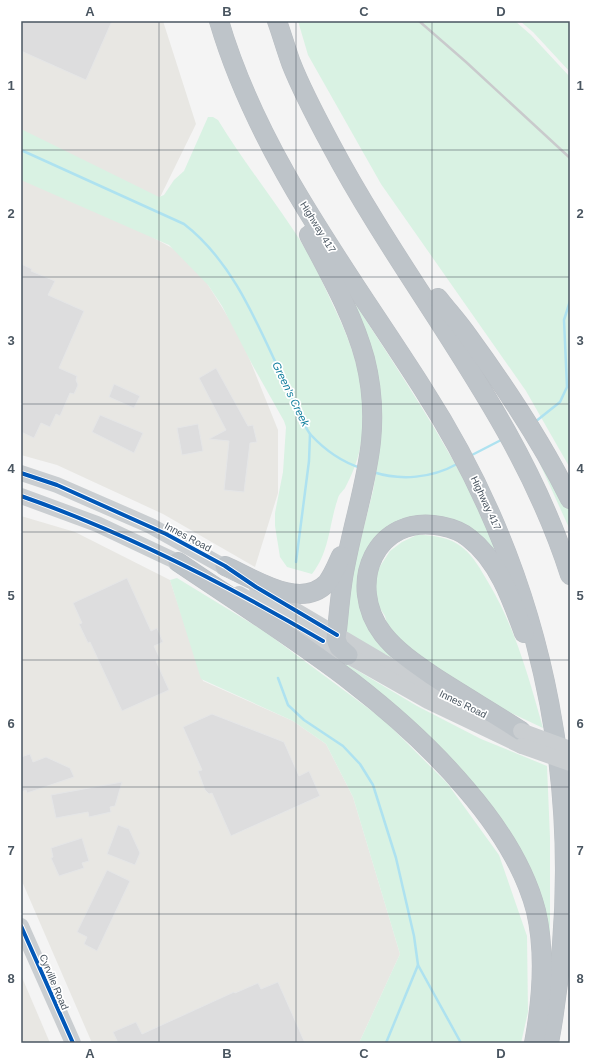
<svg xmlns="http://www.w3.org/2000/svg" width="591" height="1064" viewBox="0 0 591 1064" font-family="Helvetica,sans-serif">
  <style>
    .commercial { fill: #e8e7e3 }
    .green { fill: #d9f2e3 }
    .lines { fill: none; stroke-linecap: round; stroke-linejoin: round }
    .stream { stroke: #aee2f0; stroke-width: 2.5 }
    .building { fill: #ddddde; stroke: #e5e6e7 }
    .highway-casing { stroke: #b9bec3; stroke-width: 20 }
    .major { stroke: #caced1; stroke-width: 16 }
    .highway { stroke: #bec4c9; stroke-width: 19 }
    .rail { stroke: #c9cacc; stroke-width: 2.5 }
    .major-bridge { stroke: #caced1; stroke-width: 16 }
    .cycleway-casing { stroke: #fff; stroke-width: 6 }
    .cycleway { stroke: #0057b8; stroke-width: 4 }
    .grid { fill: none; stroke: #4a5661; stroke-width: 1; stroke-opacity: 0.55 }
    .labels { text-anchor: middle; dominant-baseline: central; stroke-width: 3.5; stroke-linejoin: round; paint-order: stroke }
    .street-label { font-size: 10px; fill: #4a5661; stroke: #fff }
    .water-label { font-size: 11px; font-style: italic; fill: #0c7c9b; stroke: #fff }
    .neatline { fill: none; stroke: #4a5661; stroke-width: 1.5 }
    .grid-label { font-size: 13px; text-anchor: middle; font-weight: bold; fill: #4a5661 }
  </style>
  <rect width="100%" height="100%" fill="#f4f4f4"/>
  <g class="commercial">
    <path d="M21 21H163L196 124 143 232 192 259 241 338 278 430V493L255 567 163 514 57 465 21 455Z"/>
    <path d="M21 516 75 532 170 580 203 681 293 721 326 744 353 797 400 954 359 1043H92L21 879Z"/>
    <path d="M21 975 50 1043H21Z"/>
  </g>
  <g class="green">
    <path d="M298 21H515L531 35 570 77V468L526 391 381 184 308 55Z"/>
    <path d="M520 21H570V72L533 32Z"/>
    <path d="M208 117H213L218 120C246 166 280 207 308 253 317 269 325 288 333 305 355 350 371 397 360 448 358 460 351 477 345 488 343 491 339 494 338 498 329 524 330 551 312 574L287 567 280 557 275 526V513L283 472 286 427 284 421 253 366 222 306 208 285 169 245 21 180V129L159 197 164 195 174 180 184 171Z"/>
    <path d="M339 279C384 348 429 415 468 487 481 510 490 535 501 559L488 549 404 523 359 578 403 663 359 642 344 632 349 586 373 491 378 461 380 433Z"/>
    <path d="M544 462 570 510V530L540 464Z"/>
    <path d="M417 535C433 535 450 537 463 548 474 557 481 570 488 582 515 627 529 678 543 728L492 704 440 674 389 632 385 616 377 604 374 584 379 568 390 551 402 542Z"/>
    <path d="M177 578 264 631 384 720 447 783 499 855 527 936 528 1012 521 1043H359L400 954 353 797 326 744 293 721 201 679 170 580Z"/>
    <path d="M328 653 417 706 481 739 547 766 550 838V945L510 839Z"/>
  </g>
  <g class="lines">
    <g class="stream">
      <path d="M21 150 184 224C236 264 260 331 288 389 294 400 303 426 311 435 324 449 342 462 361 468"/>
      <path d="M535 422 560 402 567 387 564 320 570 301"/>
      <path d="M470 456 503 439"/>
      <path d="M373 472C401 481 432 478 457 464"/>
      <path d="M296 562 309 461 310 434"/>
      <path d="M278 678 288 705 304 720 343 746 360 764 373 785 396 858 414 936 418 965 386 1043"/>
      <path d="M418 965 461 1043"/>
    </g>
  </g>
  <g class="building">
    <path d="M21 21H112L86 80 21 51Z"/>
    <path d="M21 264 32 269 31 271 55 281 48 295 84 311 59 368 77 376 76 380 78 385 74 394 70 393 60 416 56 414 50 427 41 423 34 438 21 432Z"/>
    <path d="M216 368 248 426 253 425 257 442 250 443 244 492 224 490 229 441 209 439 226 430 199 378Z"/>
    <path d="M114 384 140 396 134 408 109 397Z"/>
    <path d="M100 415 143 433 134 453 92 432Z"/>
    <path d="M198 424 203 451 182 455 177 428Z"/>
    <path d="M127 578 151 631 157 628 163 642 154 646 160 659 156 661 169 690 122 711 90 642 88 643 79 624 82 623 73 603Z"/>
    <path d="M212 714 284 742 299 776 309 771 320 796 231 836 212 793 209 794 205 790 198 771 202 770 183 727Z"/>
    <path d="M30 754 33 762 46 757 70 768 74 777 27 793 26 790 21 792V757Z"/>
    <path d="M122 782 115 806 110 807 111 812 89 817 88 812 56 818 51 795Z"/>
    <path d="M118 825 129 829 140 853 135 865 107 854Z"/>
    <path d="M82 838 89 861 82 863 84 868 59 876 51 858 53 857 51 848Z"/>
    <path d="M107 870 130 881 97 951 84 944 87 937 77 932Z"/>
    <path d="M278 982 305 1043H118L113 1032 136 1022 142 1034 234 992 235 993 258 983 261 989Z"/>
  </g>
  <g class="lines">
    <defs>
      <g id="highway">
        <path d="M219 21C259 157 348 271 423 389 550 586 591 813 549 1043"/>
        <path d="M277 21C282 35 286 49 291 63 302 91 317 119 331 145 409 292 519 415 570 575"/>
        <path d="M309 235C330 275 353 315 365 359 385 438 359 492 345 567 340 591 339 615 336 639L339 647 348 655"/>
        <path d="M438 298C448 311 459 323 468 336 506 388 542 442 570 499"/>
        <path d="M178 562C280 631 386 694 466 789 497 825 524 865 536 911 546 954 542 1000 534 1043"/>
        <path d="M225 566C253 578 300 611 327 583 333 575 337 565 341 556"/>
        <path d="M521 731C493 713 464 696 436 678 417 665 397 652 383 634 345 584 376 513 441 526 451 528 461 531 469 538 498 560 512 600 524 633"/>
      </g>
    </defs>
    <use href="#highway" class="highway-casing"/>
    <g class="major">
      <path d="M21 473 57 485 151 526 235 573"/>
      <path d="M21 496 97 524 188 567"/>
      <path d="M257 588 381 661 472 709"/>
      <path d="M239 594 428 701 522 746"/>
      <path d="M21 926 73 1043"/>
    </g>
    <use href="#highway" class="highway"/>
    <path class="rail" d="M419 21 466 62 570 158"/>
    <g class="major-bridge">
      <path d="M521 731 570 749"/>
      <path d="M522 746 570 763"/>
    </g>
    <defs>
      <g id="cycleway">
        <path d="M21 473 57 485 166 534 225 566 256 587 337 635"/>
        <path d="M21 496C127 533 226 584 323 641"/>
        <path d="M21 926 73 1043"/>
      </g>
    </defs>
    <use href="#cycleway" class="cycleway-casing"/>
    <use href="#cycleway" class="cycleway"/>
  </g>
  <path class="grid" d="M159 21V1043M296 21V1043M432 21V1043M21 150H570M21 277H570M21 404H570M21 532H570M21 660H570M21 787H570M21 914H570"/>
  <g class="labels">
    <g class="street-label">
      <text transform="translate(318 227) rotate(58)">Highway 417</text>
      <text transform="translate(486 503) rotate(65)">Highway 417</text>
      <text transform="translate(188 537) rotate(28)">Innes Road</text>
      <text transform="translate(463 704) rotate(26)">Innes Road</text>
      <text transform="translate(54 982) rotate(67)">Cyrville Road</text>
    </g>
    <g class="water-label">
      <text transform="translate(291 394) rotate(64)">Green's Creek</text>
    </g>
  </g>
  <rect width="591" height="1064" fill="none" stroke="#ffffff" stroke-width="44"/>
  <rect x="22" y="22" width="547" height="1020" class="neatline"/>
  <g class="grid-label">
    <text x="90" y="16">A</text>
    <text x="227" y="16">B</text>
    <text x="364" y="16">C</text>
    <text x="501" y="16">D</text>
    <text x="11" y="90">1</text>
    <text x="580" y="90">1</text>
    <text x="11" y="218">2</text>
    <text x="580" y="218">2</text>
    <text x="11" y="345">3</text>
    <text x="580" y="345">3</text>
    <text x="11" y="473">4</text>
    <text x="580" y="473">4</text>
    <text x="11" y="600">5</text>
    <text x="580" y="600">5</text>
    <text x="11" y="728">6</text>
    <text x="580" y="728">6</text>
    <text x="11" y="855">7</text>
    <text x="580" y="855">7</text>
    <text x="11" y="983">8</text>
    <text x="580" y="983">8</text>
    <text x="90" y="1058">A</text>
    <text x="227" y="1058">B</text>
    <text x="364" y="1058">C</text>
    <text x="501" y="1058">D</text>
  </g>
</svg>
